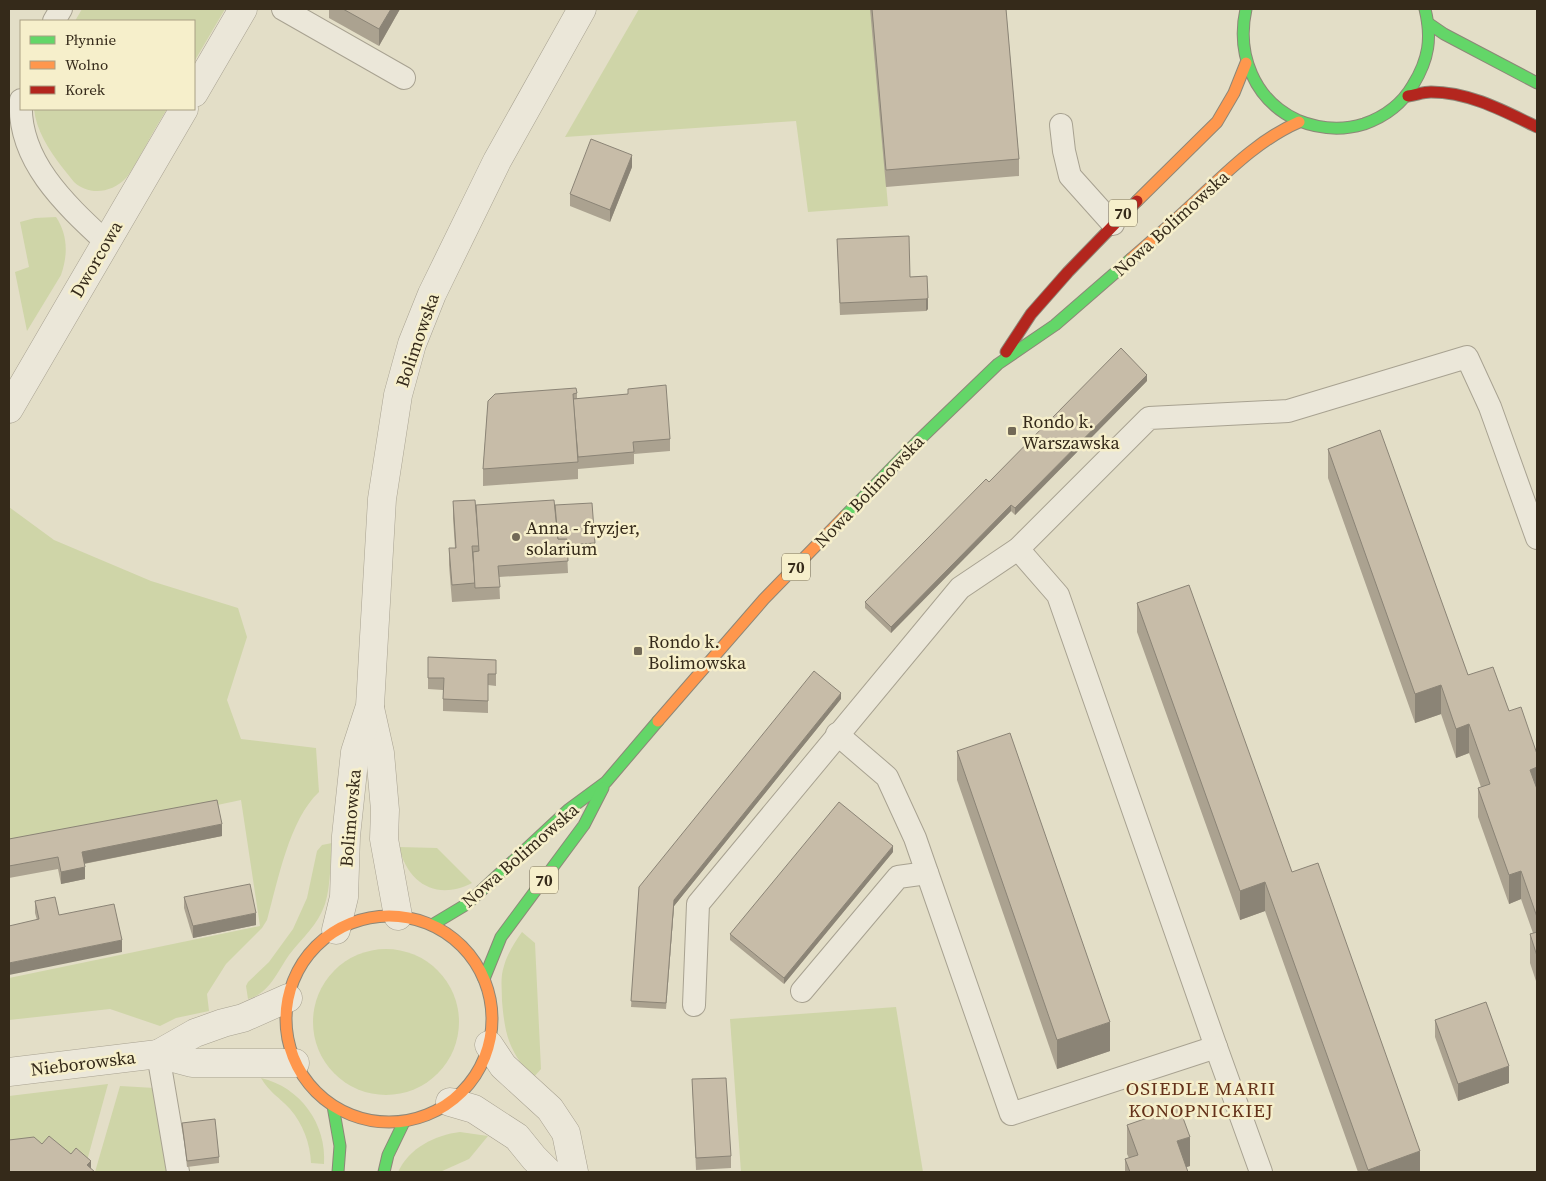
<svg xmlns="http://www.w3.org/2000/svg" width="1546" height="1181" viewBox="0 0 1546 1181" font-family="'Source Serif 4',serif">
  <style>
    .green { fill: #cfd5a8 }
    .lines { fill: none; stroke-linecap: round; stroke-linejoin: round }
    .lane-casing { stroke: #a8a291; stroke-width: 24 }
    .street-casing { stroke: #a8a291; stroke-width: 29 }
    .fast-casing { stroke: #8d8778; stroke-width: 13 }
    .slow-casing { stroke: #8d8778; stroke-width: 13 }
    .jam-casing { stroke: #8d8778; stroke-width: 13 }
    .lane { stroke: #ebe7d9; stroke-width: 22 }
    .street { stroke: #ebe7d9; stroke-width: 28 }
    .fast { stroke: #63d668; stroke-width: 11 }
    .slow { stroke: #ff974d; stroke-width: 11 }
    .jam { stroke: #b3261e; stroke-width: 11 }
    .wall { fill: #aba290 }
    .shaded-wall { fill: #8b8476 }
    .building { fill: #c7bca8; stroke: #8b8476 }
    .poi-dot { fill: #726957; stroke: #f6efcb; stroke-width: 2 }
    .labels { text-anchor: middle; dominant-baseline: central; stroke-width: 5; stroke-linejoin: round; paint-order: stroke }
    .shield { fill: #f6efcb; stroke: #6f654f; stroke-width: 1 }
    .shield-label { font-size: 16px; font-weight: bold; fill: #352a1a }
    .street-label { font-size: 18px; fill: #352a1a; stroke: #f6efcb }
    .poi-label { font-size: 18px; fill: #352a1a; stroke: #f6efcb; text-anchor: start }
    .neighbourhood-label { font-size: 19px; letter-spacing: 1px; fill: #633018; stroke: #f6efcb }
  </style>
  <rect width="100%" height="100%" fill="#e3dec7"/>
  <g class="green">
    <path d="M82 9H225L194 62V21H75Z"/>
    <path d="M639 9H871L888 206 808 212 796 121 565 137Z"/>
    <path d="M34 109H167C159 122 151 135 144 149 138 158 133 170 126 178 112 193 89 196 74 182 70 177 66 172 62 167 49 150 36 130 34 109Z"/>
    <path d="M56 217C68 235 68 255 61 275L27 331 15 272 29 267 20 222 35 218Z"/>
    <path d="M9 507 54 540 151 581 238 608 247 637 227 700 241 739 316 748 319 792C289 820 278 881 267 920L262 928 226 964 207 994 209 1011 176 1018 160 1026 110 1009 9 1020V978L260 926 241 800 9 849Z"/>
    <path d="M332 843C330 863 331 885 325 904 318 925 302 938 289 955 278 971 269 994 248 999L246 986 248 982 269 962 293 929 307 898 317 851 322 845Z"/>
    <path d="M399 847 437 848 472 883C437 901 408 884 399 847Z"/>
    <path d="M522 932 535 943 541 1069 533 1078C509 1051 505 1036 502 1001 502 989 500 977 504 966 507 954 515 942 522 932Z"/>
    <circle cx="386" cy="1022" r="73"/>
    <path d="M896 1007 923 1172H741L730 1019Z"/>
    <path d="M261 1078C300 1087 327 1124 324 1164L311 1163C310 1143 303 1124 290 1109 279 1097 270 1093 261 1078Z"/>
    <path d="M108 1084 85 1168 9 1170V1096Z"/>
    <path d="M120 1086 155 1088 169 1172H95Z"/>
    <path d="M460 1132 488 1136 469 1159 440 1172H398C409 1148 435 1135 460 1132Z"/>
  </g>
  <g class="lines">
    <defs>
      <g id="lane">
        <path d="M283 9 404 78"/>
        <path d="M54 21 61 9"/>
        <path d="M21 100C17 160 65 204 106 242"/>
        <path d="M1061 125 1064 151 1070 176 1113 224"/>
        <path d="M1018 549 1058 595 1216 1047 1261 1172"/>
        <path d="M837 734 887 777 915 838 1011 1114 1216 1047"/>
        <path d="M802 991 898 877 927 873"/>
        <path d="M694 1005 698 904 960 588 1018 549 1149 418 1288 411 1467 357 1490 407 1537 538"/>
        <path d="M158 1054 178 1172"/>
      </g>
      <g id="street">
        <path d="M194 93 243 9"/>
        <path d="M9 409 184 109"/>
        <path d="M370 708 380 753 385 810 384 839 398 916"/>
        <path d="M336 930 344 897 346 836 355 752 370 706 382 499 398 395 412 344 432 294 497 161 582 9"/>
        <path d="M489 1045 503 1066 550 1109 566 1133 574 1172"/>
        <path d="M158 1054 195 1033 223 1023 243 1018 288 998"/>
        <path d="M9 1072 158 1054 192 1063H295"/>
        <path d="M450 1102 474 1109 517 1137 534 1158 548 1172"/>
      </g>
      <g id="fast">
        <path d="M1246 9C1236 54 1254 100 1297 120 1319 129 1341 131 1364 124 1384 117 1402 104 1413 85 1429 59 1432 38 1425 9"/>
        <path d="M1428 23 1444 34 1537 83"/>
        <path d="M845 516 917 442 998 364 1055 325 1131 259"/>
        <path d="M432 925 467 904 568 810 606 782 658 721"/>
        <path d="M484 979 501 937 584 825 603 788"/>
        <path d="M333 1106 340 1146 338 1172"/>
        <path d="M384 1172 388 1155 404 1122"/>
      </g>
      <g id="slow">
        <path d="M1137 201 1217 122 1234 93 1246 63"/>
        <path d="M1131 259C1154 239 1177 219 1199 198 1230 169 1260 139 1299 122"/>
        <path d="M658 721 764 599 845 516"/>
        <circle cx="389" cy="1019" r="103"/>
      </g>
      <g id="jam">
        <path d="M1408 96C1416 95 1423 92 1431 92 1469 92 1504 111 1537 127"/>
        <path d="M1006 352 1031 314 1068 272 1137 201"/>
      </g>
    </defs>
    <use href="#lane" class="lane-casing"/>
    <use href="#street" class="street-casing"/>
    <use href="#fast" class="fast-casing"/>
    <use href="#slow" class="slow-casing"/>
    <use href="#jam" class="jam-casing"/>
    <use href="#lane" class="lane"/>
    <use href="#street" class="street"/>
    <use href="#fast" class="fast"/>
    <use href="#slow" class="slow"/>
    <use href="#jam" class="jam"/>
  </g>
  <g class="wall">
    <path d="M329 9H400L379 46 329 18Z"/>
    <path d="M870 9H1006L1019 159V176L886 187Z"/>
    <path d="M632 167 610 222 570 206V194Z"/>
    <path d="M837 239 910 277 927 276 928 309 926 311 840 315Z"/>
    <path d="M1147 381 1015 515 1011 511 891 633 865 608V602L989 482Z"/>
    <path d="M628 389 670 439V451L634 454V464L578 469V479L483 486V469L488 401 577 393V399L628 394Z"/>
    <path d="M1328 449 1468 675 1509 711 1537 754V984L1530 963V934L1533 933 1521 899 1509 904 1478 817V788L1481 787 1469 753 1456 758 1441 714 1415 723 1328 478Z"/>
    <path d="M453 501 476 505H555L595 543V549L567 551 568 573 499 577 500 599 452 602 449 565V548H455L453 518Z"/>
    <path d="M1137 603 1292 872 1420 1172H1358L1265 911 1240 920 1137 632Z"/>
    <path d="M428 657 496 660V686L488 685V713L443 711V690L428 689Z"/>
    <path d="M841 699 674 906 666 1009 631 1007 639 887Z"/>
    <path d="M957 751 1110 1051 1057 1069 957 780Z"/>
    <path d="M222 836 84 864 85 879 61 884 58 869 9 878V839Z"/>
    <path d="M893 852 784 984 730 940V934Z"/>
    <path d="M184 897 256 925 193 938 184 908Z"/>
    <path d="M35 901 59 915 122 952 37 920 35 913Z"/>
    <path d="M1435 1020 1509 1083 1458 1101 1435 1037Z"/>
    <path d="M692 1079 731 1156V1168L696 1170Z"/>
    <path d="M182 1123 219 1157V1163L187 1167Z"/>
    <path d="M1127 1125 1190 1166 1186 1167 1188 1172H1125V1159L1129 1158 1127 1154Z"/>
  </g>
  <g class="shaded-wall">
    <path d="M391 9H400L379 46V29Z"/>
    <path d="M632 155V167L610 222V210Z"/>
    <path d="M928 298V309L926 311V299Z"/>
    <path d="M1147 375V381L1015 515V508Z"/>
    <path d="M1011 505V511L891 633V627Z"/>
    <path d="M1441 685V714L1415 723V694Z"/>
    <path d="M841 693V699L674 906 666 1009 674 900Z"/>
    <path d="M1469 724V753L1456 758V729Z"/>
    <path d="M1537 767V796L1530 770Z"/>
    <path d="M222 824V836L82 864V852Z"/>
    <path d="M893 846V852L784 984V978Z"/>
    <path d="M85 867V879L61 884V872Z"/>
    <path d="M1521 871V899L1509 904V875Z"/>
    <path d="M1265 882V911L1240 920V891Z"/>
    <path d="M256 913V925L193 938V926Z"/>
    <path d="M122 940V952L9 975V963Z"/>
    <path d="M1110 1022V1051L1057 1069V1040Z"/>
    <path d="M1509 1066V1083L1458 1101V1084Z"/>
    <path d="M1190 1137V1166L1177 1170V1141Z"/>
    <path d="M1420 1151V1172H1368V1170Z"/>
    <path d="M91 1161V1172L87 1165Z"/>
  </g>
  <g class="building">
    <path d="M343 9H391L379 29Z"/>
    <path d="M872 9H1006L1019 159 886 170Z"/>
    <path d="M591 139 632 155 610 210 570 194Z"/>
    <path d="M909 236 910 277 927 276 928 298 926 299 840 303 837 239Z"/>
    <path d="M1121 348 1147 375 1015 508 1011 505 891 627 865 602 986 479 989 482Z"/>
    <path d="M666 385 670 439 633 442 634 452 578 457 573 399 628 394V389Z"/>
    <path d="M576 388 577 393 573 394 578 462 483 469 488 401 495 394Z"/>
    <path d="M1380 430 1468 675 1493 667 1509 711 1521 707 1537 754V767L1530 770 1537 789V917L1521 871 1509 875 1478 788 1490 784 1469 724 1456 729 1441 685 1415 694 1328 449Z"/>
    <path d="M475 500 479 546H472L475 583 452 585 449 548H456L453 501Z"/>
    <path d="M554 500 558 539H567L568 561 498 566 500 587 475 588 473 552 479 551 476 505Z"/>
    <path d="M592 503 595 543 567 545V539H558L555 505Z"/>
    <path d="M1189 585 1292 872 1318 863 1420 1151 1368 1170 1265 882 1240 891 1137 603Z"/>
    <path d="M428 657 496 660V674H488V701L443 699 444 678H428Z"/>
    <path d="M814 671 841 693 674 900 666 1003 631 1001 639 887Z"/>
    <path d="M1010 733 1110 1022 1057 1040 957 751Z"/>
    <path d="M217 800 222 824 82 852 85 867 61 872 58 857 9 866V839Z"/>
    <path d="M839 802 893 846 784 978 730 934Z"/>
    <path d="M250 884 256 913 193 926 184 897Z"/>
    <path d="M55 897 59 915 114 904 122 940 9 963V926L39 919 35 901Z"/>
    <path d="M1537 932V956L1530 934Z"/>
    <path d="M1486 1002 1509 1066 1458 1084 1435 1020Z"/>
    <path d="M726 1078 731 1156 696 1158 692 1079Z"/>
    <path d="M1179 1107 1190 1137 1177 1141 1188 1172H1130L1125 1159 1138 1155 1127 1125Z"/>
    <path d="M215 1119 219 1157 187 1161 182 1123Z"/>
    <path d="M49 1136 71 1154 76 1148 91 1161 87 1165 95 1172H9V1140L34 1137 42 1144Z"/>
  </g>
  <g class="poi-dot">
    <rect x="1007" y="426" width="10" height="10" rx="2.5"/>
    <circle cx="516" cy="537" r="5"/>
    <rect x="633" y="646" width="10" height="10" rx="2.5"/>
  </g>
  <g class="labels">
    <g class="shield">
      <rect x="1109" y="199.5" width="28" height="27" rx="4"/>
      <rect x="782" y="553.5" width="28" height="27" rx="4"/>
      <rect x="530" y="866.5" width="28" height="27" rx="4"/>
    </g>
    <g class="shield-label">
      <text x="1123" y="213">70</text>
      <text x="796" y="567">70</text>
      <text x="544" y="880">70</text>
    </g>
    <g class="street-label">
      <text transform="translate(1171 223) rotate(-42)">Nowa Bolimowska</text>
      <text transform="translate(96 259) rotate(-60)">Dworcowa</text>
      <text transform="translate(417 340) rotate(-71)">Bolimowska</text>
      <text transform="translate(869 491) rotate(-46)">Nowa Bolimowska</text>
      <text transform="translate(350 818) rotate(-85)">Bolimowska</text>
      <text transform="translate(520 855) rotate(-41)">Nowa Bolimowska</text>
      <text transform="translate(83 1063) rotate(-7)">Nieborowska</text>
    </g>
    <g class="poi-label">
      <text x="1022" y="421">Rondo k.<tspan x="1022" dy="21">Warszawska</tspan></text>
      <text x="526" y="527">Anna - fryzjer,<tspan x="526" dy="21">solarium</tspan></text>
      <text x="648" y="641">Rondo k.<tspan x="648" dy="21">Bolimowska</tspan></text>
    </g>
    <g class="neighbourhood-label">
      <text x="1201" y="1088">OSIEDLE MARII<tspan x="1201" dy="22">KONOPNICKIEJ</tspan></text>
    </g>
  </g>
  <rect width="1546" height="1181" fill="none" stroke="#352a1a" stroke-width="20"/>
  <rect x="20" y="20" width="175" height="90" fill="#f6efcb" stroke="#a9a084"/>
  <rect x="30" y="36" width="25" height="8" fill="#63d668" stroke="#a9a084"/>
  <text x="65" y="45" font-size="15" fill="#352a1a">Płynnie</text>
  <rect x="30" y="61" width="25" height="8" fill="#ff974d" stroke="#a9a084"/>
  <text x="65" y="70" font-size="15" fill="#352a1a">Wolno</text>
  <rect x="30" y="86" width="25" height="8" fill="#b3261e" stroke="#a9a084"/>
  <text x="65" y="95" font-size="15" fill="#352a1a">Korek</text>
</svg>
